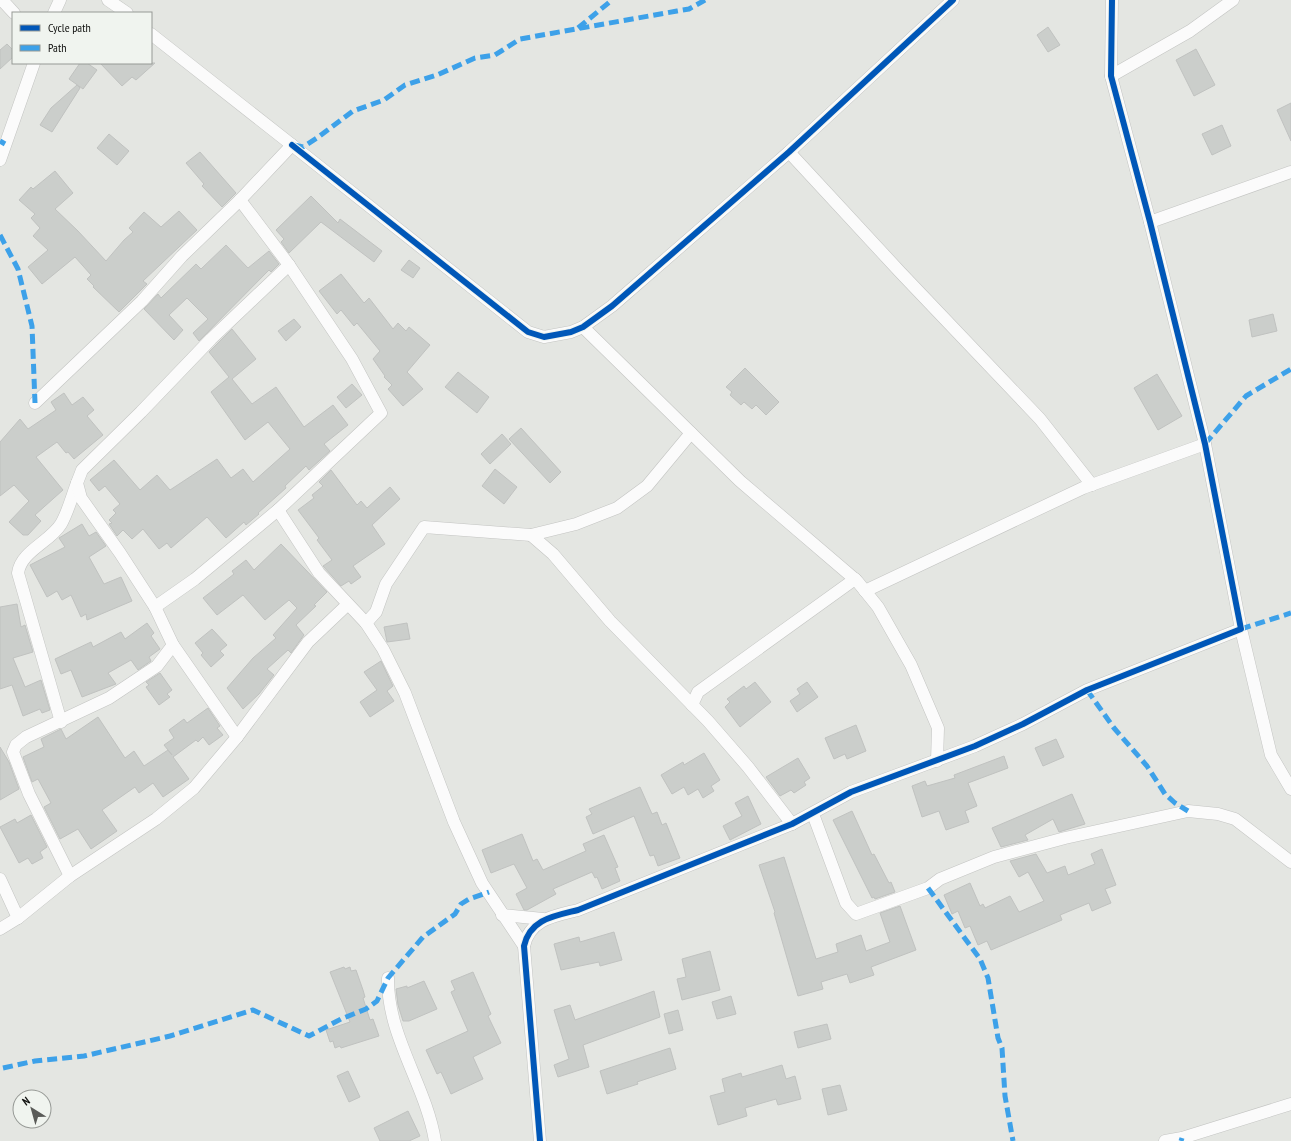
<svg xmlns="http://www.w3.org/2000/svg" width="1291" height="1141" viewBox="0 0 1291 1141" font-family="'PT Sans Narrow',sans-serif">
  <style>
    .building { fill: #cbcecb; stroke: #c0c2c0 }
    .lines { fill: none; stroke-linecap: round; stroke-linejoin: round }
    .street-casing { stroke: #c3c4c2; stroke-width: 13 }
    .street { stroke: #fbfbfb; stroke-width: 12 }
    .quiet { stroke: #3da1e9; stroke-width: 5; stroke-dasharray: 10 5; stroke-linecap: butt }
    .cycleway-casing { stroke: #f0f4ef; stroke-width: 8 }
    .cycleway { stroke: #0057b8; stroke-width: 6 }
  </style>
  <rect width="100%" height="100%" fill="#e4e6e2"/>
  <g class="building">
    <path d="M1048 27 1060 45 1048 52 1037 35Z"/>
    <path d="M7 44 13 50V57L0 69V50Z"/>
    <path d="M1196 49 1215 85 1194 96 1176 60Z"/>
    <path d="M80 63H87L97 70 83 89 69 79Z"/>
    <path d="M100 63H155L136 80 132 77 122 86Z"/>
    <path d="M77 85 80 88 52 132 40 125 51 108Z"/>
    <path d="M1291 103V141L1277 110Z"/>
    <path d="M1222 125 1231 146 1212 155 1202 134Z"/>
    <path d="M109 134 129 151 117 165 97 148Z"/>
    <path d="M200 152 236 193 222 207 202 186 204 184 186 163Z"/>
    <path d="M55 171 73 193 55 209 78 231 106 261 124 240 133 232 129 228 144 212 161 227 179 211 197 230 143 281 147 284 119 312 93 287 94 286 87 279 91 275 75 257 42 284 28 267 48 250 33 236 40 228 31 218 35 214 19 200 31 187 33 189Z"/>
    <path d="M311 196 338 223 340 219 382 251 374 262 321 222 289 253 281 242 284 239 276 230Z"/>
    <path d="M226 245 248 268 269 251 279 264 271 272 269 270 199 341 193 333 208 319 187 298 169 315 183 330 174 340 144 309 158 294 161 298 196 264 201 269Z"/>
    <path d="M409 260 420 268 413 278 401 270Z"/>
    <path d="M341 274 364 303 369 298 393 329 398 323 406 331 409 327 430 345 407 372 423 389 403 406 388 389 392 385 384 377 385 376 373 359 380 351 357 323 354 326 341 310 337 314 319 291Z"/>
    <path d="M1273 314 1277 331 1252 337 1249 320Z"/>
    <path d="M294 319 301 327 286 341 278 331Z"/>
    <path d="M232 329 256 359 232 379 252 404 276 387 304 427 333 405 348 425 324 444 330 451 309 470 306 466 285 486 286 488 258 513 259 514 246 525 244 522 226 538 207 517 171 548 167 543 159 549 143 529 132 539 123 530 117 536 109 524 112 523 109 520 116 513 113 510 120 504 105 486 99 491 90 480 114 460 140 490 157 475 170 490 217 459 231 478 243 469 253 482 290 449 268 422 245 440 211 392 229 377 209 352Z"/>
    <path d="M745 368 779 402 766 415 756 405 752 409 744 402 741 405 730 395 732 392 726 387Z"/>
    <path d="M458 372 489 397 477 413 445 387Z"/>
    <path d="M1157 374 1182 416 1158 430 1134 388Z"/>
    <path d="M352 384 362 395 346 408 337 397Z"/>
    <path d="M64 393 72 405 83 397 94 410 87 416 103 435 74 459 68 452 66 453 57 442 36 457 63 490 35 515 41 521 28 535H23L9 522 29 501 14 485 0 496V442L20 419 28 429 56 410 51 402Z"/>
    <path d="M521 428 561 472 550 483 509 439Z"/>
    <path d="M502 434 511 444 490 464 481 454Z"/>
    <path d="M495 469 517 487 504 504 482 486Z"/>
    <path d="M331 470 357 505 361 501 367 508 390 487 400 499 372 525 385 544 353 566 361 577 351 584 349 581 341 586 323 566 332 560 317 540 319 538 298 510 314 498 312 495 323 486 319 482Z"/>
    <path d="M82 524 89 536 96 532 106 546 89 557 104 584 121 577 132 601 87 620 86 614 81 617 71 595 62 600 57 591 47 597 30 565 65 547 59 538Z"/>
    <path d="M281 544 327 592 314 605 316 606 296 625 304 635 291 653 288 650 267 669 274 675 259 694 243 709 227 688 253 658 276 638 273 635 297 608 289 600 265 620 243 595 217 615 203 598 234 574 232 571 246 560 254 570Z"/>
    <path d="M17 604 21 627 25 625 33 652 13 658 25 687 41 680 50 710 42 713 40 709 23 716 12 685 0 689V607Z"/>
    <path d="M147 623 154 633 151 636 160 649 149 657 151 661 138 670 131 660 108 673 116 684 82 697 71 670 61 674 55 659 91 642 93 647 121 632 125 639Z"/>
    <path d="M407 623 410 639 387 642 384 627Z"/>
    <path d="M212 629 227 645 220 651 224 655 211 667 201 655 203 653 195 643Z"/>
    <path d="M381 661 393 686 387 691 394 701 370 717 360 702 377 690 364 672Z"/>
    <path d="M160 673 172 690 167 694 170 697 159 705 146 687 149 685 146 682Z"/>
    <path d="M755 682 771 702 740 727 725 707 730 702 727 699 744 686 746 689Z"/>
    <path d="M807 682 818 697 797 712 790 701 800 694 797 689Z"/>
    <path d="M208 708 220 726 217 728 223 735 209 745 203 737 198 742 196 740 173 757 189 779 163 797 153 783 139 793 135 787 102 810 117 831 91 849 78 829 60 839 44 807 51 803 38 779 32 782 23 757 44 747 41 739 61 729 66 739 98 717 125 758 134 751 144 766 168 750 172 755 164 745 174 738 169 730 184 719 187 723Z"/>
    <path d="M856 725 866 751 847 759 845 754 834 759 825 738Z"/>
    <path d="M1056 739 1064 757 1043 766 1035 748Z"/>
    <path d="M0 747 9 762 19 789 0 800Z"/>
    <path d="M704 753 720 780 711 786 714 791 703 798 698 789 688 795 684 787 672 794 661 775 683 762 684 765Z"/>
    <path d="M1004 756 1008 768 968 783 977 806 965 811 969 822 946 830 939 811 922 817 912 786 925 781 927 786 955 778 954 775Z"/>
    <path d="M798 758 810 778 804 782 806 785 794 793 791 790 780 796 766 777Z"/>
    <path d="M640 787 652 814 657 812 662 825 666 823 680 858 658 866 654 855 650 856 634 816 593 834 586 817 592 814 589 809Z"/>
    <path d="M1072 794 1085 824 1059 832 1053 819 1025 835 1028 840 1001 847 992 828Z"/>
    <path d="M748 796 761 824 730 840 723 826 742 816 735 803Z"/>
    <path d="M852 811 872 855 874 854 889 883 891 882 895 892 875 899 874 897 872 898 833 820Z"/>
    <path d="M31 815 47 847 40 852 43 858 32 864 28 858 19 863 0 827 15 819 17 823Z"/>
    <path d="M522 834 533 861 537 859 543 870 586 851 583 844 604 835 618 867 615 868 620 881 602 889 597 877 595 878 592 872 553 889 556 894 527 910H524L516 894 527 888 514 864 491 873 482 850Z"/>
    <path d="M1102 849 1116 885 1105 889 1111 903 1092 911 1089 903 1060 915 1062 920 991 950 987 941 978 945 970 926 965 928 958 911 952 914 944 895 970 883 980 906 983 904 985 908 1010 896 1019 912 1044 901 1028 872 1019 877 1010 861 1036 854 1047 873 1065 866 1068 875 1095 864 1091 854Z"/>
    <path d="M784 857 816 959 838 952 836 944 861 935 866 951 890 942 880 913 900 906 916 950 871 967 874 975 850 983 847 974 821 982 823 989 798 996 774 913 775 912 759 865Z"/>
    <path d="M614 932 622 960 600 966 599 962 561 970 554 944 579 937 580 942Z"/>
    <path d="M710 951 720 990 682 1000 677 979 686 977 682 959Z"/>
    <path d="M344 967 345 969 350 967 351 971 356 970 363 990 365 997 363 998 370 1020 373 1019 379 1036 341 1048 340 1046 335 1048 333 1041 330 1042 326 1030 350 1022 330 972Z"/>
    <path d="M473 972 491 1014 488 1016 501 1043 473 1057 483 1079 451 1094 441 1072 437 1074 426 1050 468 1031 451 992 455 990 451 981Z"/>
    <path d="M424 981 437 1009 409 1021H403L398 1005 396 989 407 986V988Z"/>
    <path d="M654 991 660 1017 583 1045 589 1067 558 1077 554 1065 569 1059 554 1010 570 1005 575 1020Z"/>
    <path d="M731 996 736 1014 717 1019 712 1002Z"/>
    <path d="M678 1010 683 1030 669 1034 664 1014Z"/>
    <path d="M827 1024 831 1039 798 1048 794 1032Z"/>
    <path d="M670 1048 676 1069 637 1082 638 1084 607 1094 600 1071Z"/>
    <path d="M782 1065 786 1079 795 1076 801 1099 778 1105 776 1099 745 1108 747 1116 718 1125 710 1096 725 1092 722 1079 741 1073 742 1077Z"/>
    <path d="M348 1071 360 1097 349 1102 337 1076Z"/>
    <path d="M840 1085 847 1110 828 1115 822 1089Z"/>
    <path d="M408 1111 420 1136 409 1141H380L374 1128Z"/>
  </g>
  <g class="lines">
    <defs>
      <g id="street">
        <path d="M2 0 14 13"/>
        <path d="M108 0 127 13"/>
        <path d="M54 13 60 0"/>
        <path d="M1111 76 1190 31 1233 0"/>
        <path d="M292 145 528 332 544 337 571 332 583 327 612 306 789 152 953 0"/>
        <path d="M789 152 900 272 1040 419 1092 485"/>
        <path d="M0 160 34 63"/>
        <path d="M1150 222 1291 172"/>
        <path d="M583 327 740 481 857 581 878 607 911 665 938 728 937 761"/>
        <path d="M35 403 142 301 182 256 240 200 292 145 151 34"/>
        <path d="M278 510 319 573 366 623 383 649 405 693 454 822 482 883 524 946"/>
        <path d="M531 535 553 554 610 621 708 721 748 767 792 824"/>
        <path d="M865 591 1083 488 1205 444"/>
        <path d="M155 607 195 579 278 510 381 413 352 359 289 265 240 200"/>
        <path d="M366 623 376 612 386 584 424 527 531 535 576 524 617 508 647 486 691 433"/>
        <path d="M1241 629 1271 755 1291 789"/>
        <path d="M692 705 698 692 855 579"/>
        <path d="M61 722 18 573C21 551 50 542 61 524 68 512 72 496 77 483"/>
        <path d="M237 737 173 645 155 607 120 553 81 498 77 483 82 470 141 412 211 339 289 265"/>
        <path d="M813 814 846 903 856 914 928 888 940 879 994 857 1065 838 1188 811 1218 814 1235 819 1291 862"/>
        <path d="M70 876 29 794 13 752 16 745 26 737 109 698 157 666 173 645"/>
        <path d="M0 879 18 918"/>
        <path d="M502 915 543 919"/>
        <path d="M0 929 18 918 70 876 156 819 194 788 237 737 308 642 347 605"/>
        <path d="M388 978C387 1036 426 1085 435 1141"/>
        <path d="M540 1141 524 946C530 919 554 916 578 910L792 824 851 792 975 746 1023 724 1087 690 1241 629 1205 444 1150 222 1111 76 1112 0"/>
        <path d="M1165 1141 1182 1138 1291 1104"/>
      </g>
    </defs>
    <use href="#street" class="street-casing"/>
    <use href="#street" class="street"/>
    <g class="quiet">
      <path d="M578 28 612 0"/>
      <path d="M0 141 5 144"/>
      <path d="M294 145 303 147 317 138 353 111 384 100 405 85 437 75 475 58 495 55 520 39 677 11 689 9 705 0"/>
      <path d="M0 235 18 269 32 326 35 403"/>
      <path d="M1205 444 1246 396 1291 369"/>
      <path d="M1241 629 1291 613"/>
      <path d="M1087 690 1114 728 1147 766 1165 794 1175 803 1188 811"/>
      <path d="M928 888 980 959 988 978 998 1038 1002 1048 1005 1096 1013 1141"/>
      <path d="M3 1068 35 1061 84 1056 170 1036 253 1010 309 1036 341 1019 366 1009 377 1001 388 978 423 937 455 914 461 904 469 899 489 892"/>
      <path d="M1181 1141 1182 1138"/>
    </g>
    <defs>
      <g id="cycleway">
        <path d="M292 145 528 332 544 337 571 332 583 327 612 306 789 152 953 0"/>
        <path d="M540 1141 524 946C530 919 554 916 578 910L792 824 851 792 975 746 1023 724 1087 690 1241 629 1205 444 1150 222 1111 76 1112 0"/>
      </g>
    </defs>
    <use href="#cycleway" class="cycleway-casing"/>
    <use href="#cycleway" class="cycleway"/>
  </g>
  <rect x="12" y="12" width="140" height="52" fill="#f0f4ef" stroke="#969995"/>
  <rect x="20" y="25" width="20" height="6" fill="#0057b8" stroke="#969995"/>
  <text x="48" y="32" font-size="12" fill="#0f100e">Cycle path</text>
  <rect x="20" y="45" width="20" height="6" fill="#3da1e9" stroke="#969995"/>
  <text x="48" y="52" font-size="12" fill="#0f100e">Path</text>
  <g transform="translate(32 1109) rotate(323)"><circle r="19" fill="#f0f4ef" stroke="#969995"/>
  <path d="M0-3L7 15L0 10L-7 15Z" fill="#5a5b58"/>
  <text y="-6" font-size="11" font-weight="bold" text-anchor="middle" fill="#0f100e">N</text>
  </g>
</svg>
